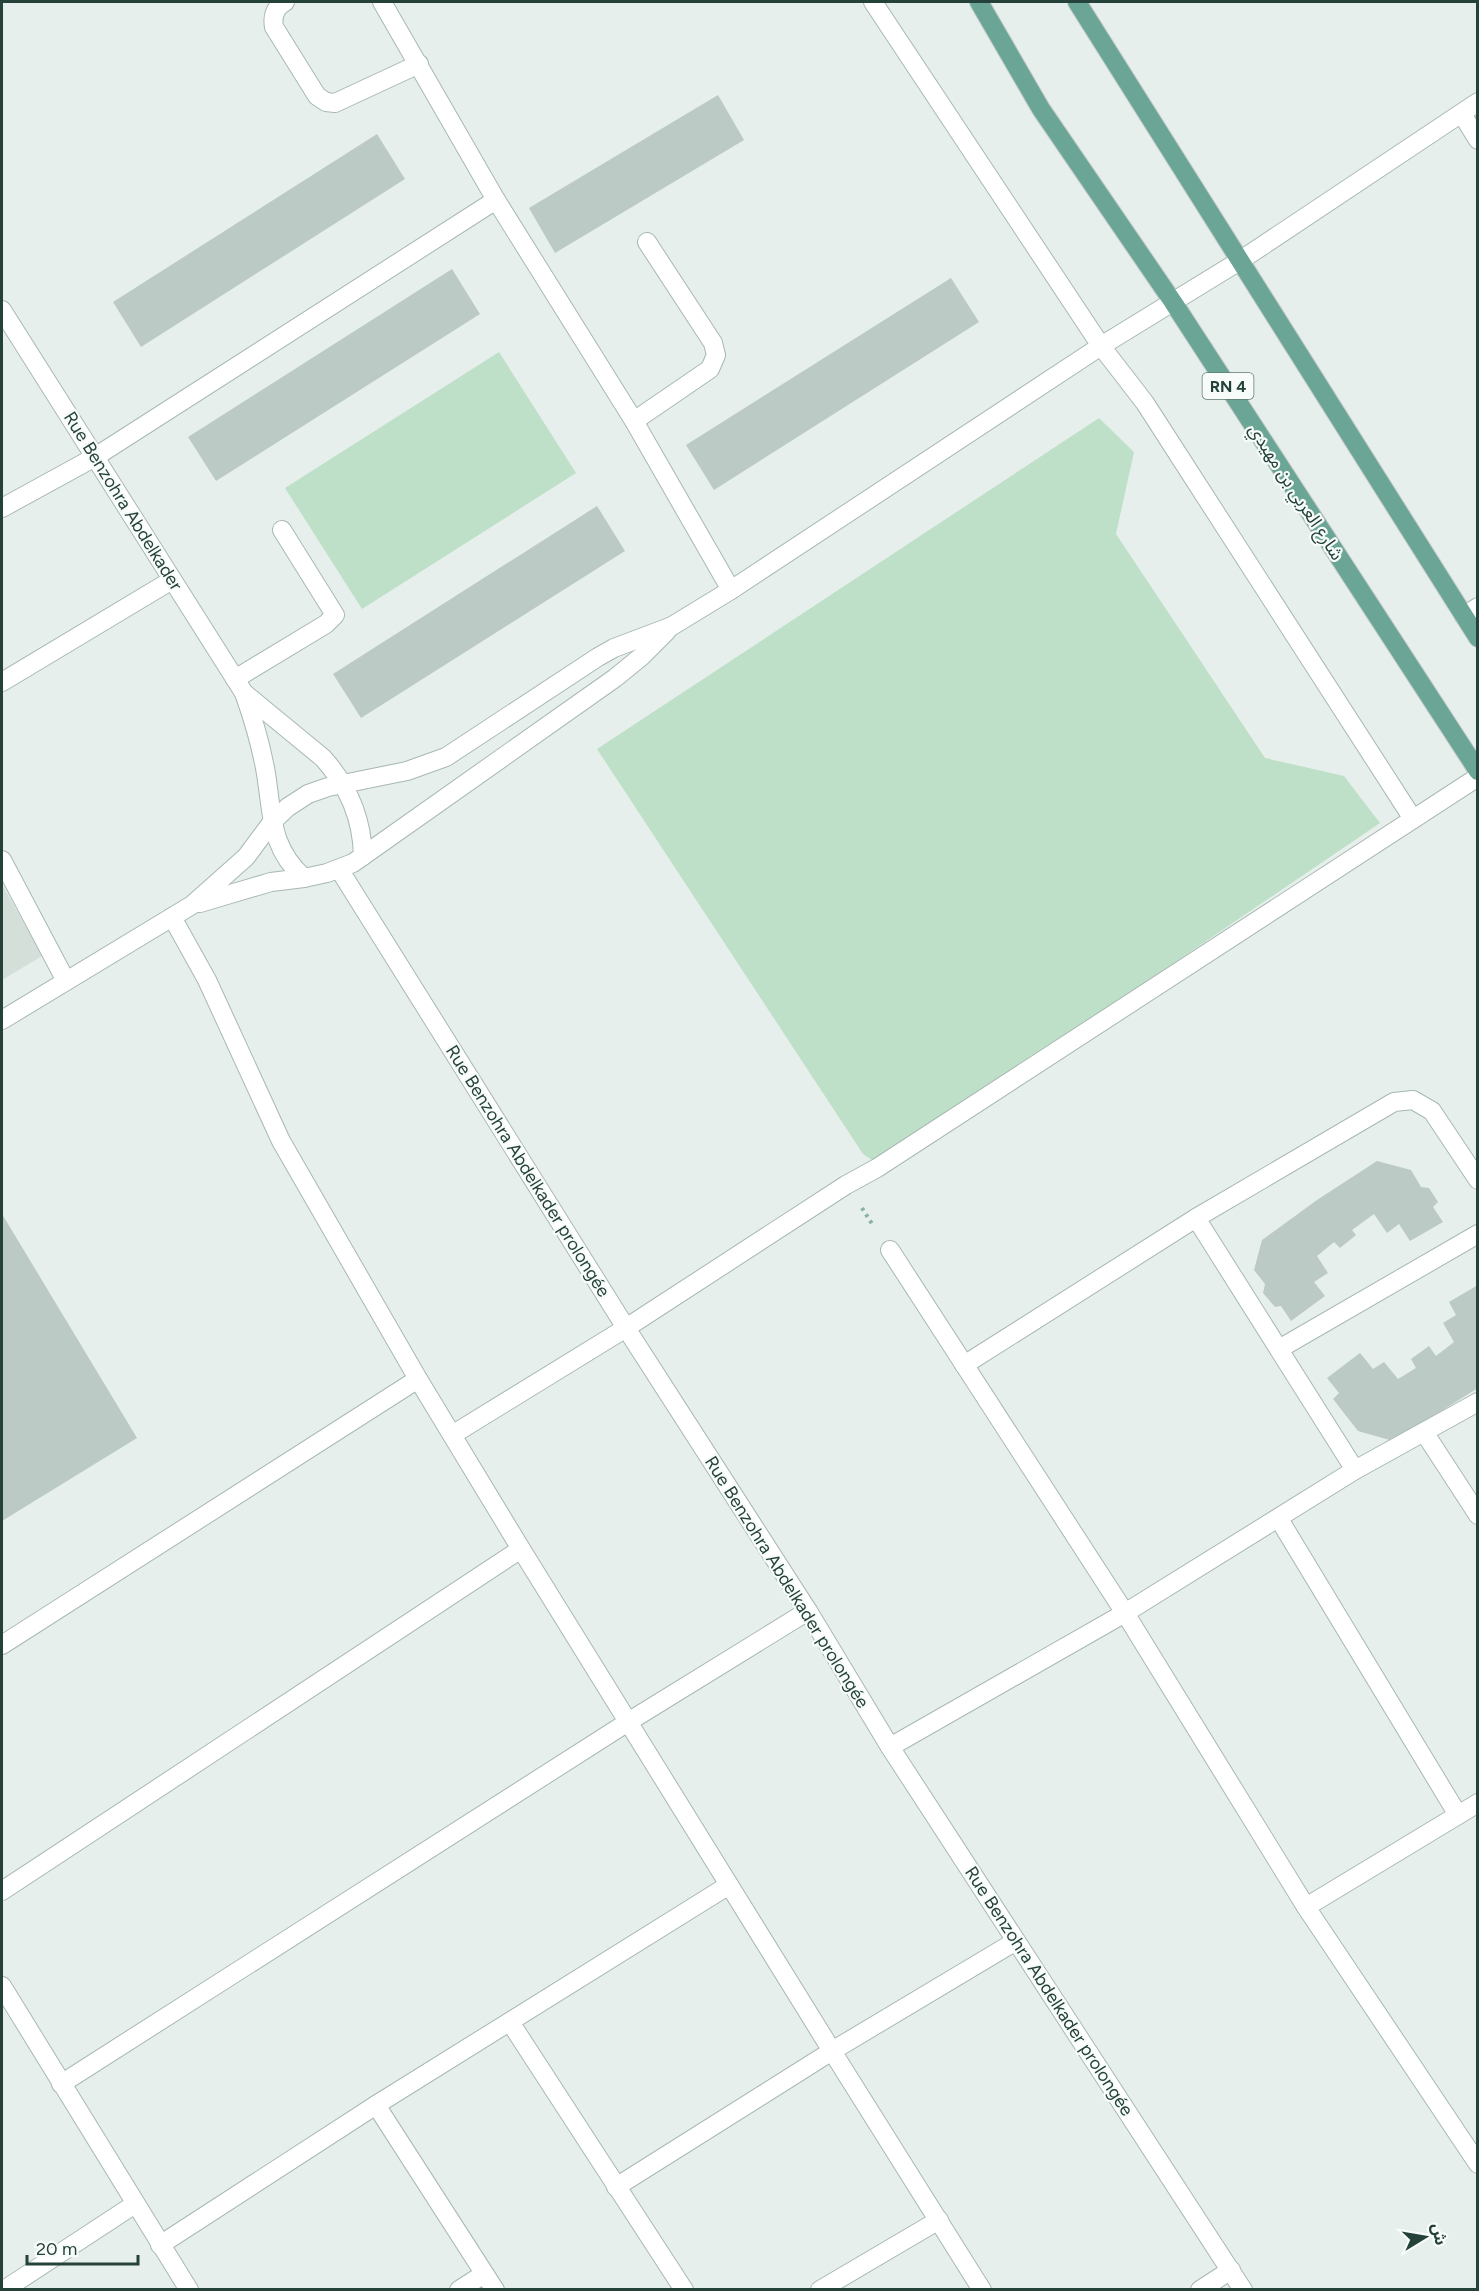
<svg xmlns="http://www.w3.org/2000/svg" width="1479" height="2291" viewBox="0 0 1479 2291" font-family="Figtree,'Noto Sans Arabic',sans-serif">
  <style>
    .built { fill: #d4dfda }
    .green { fill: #bfe0c8 }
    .building { fill: #bbcac4 }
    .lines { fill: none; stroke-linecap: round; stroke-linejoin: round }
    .service-casing { stroke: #a8b8b2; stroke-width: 20 }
    .minor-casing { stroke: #a8b8b2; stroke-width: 20 }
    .tertiary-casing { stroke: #a8b8b2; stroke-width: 20 }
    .primary-casing { stroke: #c2cac8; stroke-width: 20 }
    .path { stroke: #86b3a5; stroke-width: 4; stroke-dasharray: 3 4.5; stroke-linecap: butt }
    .service { stroke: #fff; stroke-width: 18 }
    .minor { stroke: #fff; stroke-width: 18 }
    .tertiary { stroke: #fff; stroke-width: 18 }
    .primary { stroke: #6aa596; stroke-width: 18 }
    .labels { text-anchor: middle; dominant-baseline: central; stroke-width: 4.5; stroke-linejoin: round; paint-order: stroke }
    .shield { fill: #f7fbf9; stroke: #637a73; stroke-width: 1.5 }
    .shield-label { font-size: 16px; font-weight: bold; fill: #24423a }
    .street-label { font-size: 18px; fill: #24423a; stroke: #f7fbf9 }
  </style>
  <rect width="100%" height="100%" fill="#e6efeb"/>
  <path class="built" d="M2 884 42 956 2 980Z"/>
  <g class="green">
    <path d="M499 352 576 473 362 609 285 488Z"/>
    <path d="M1099 418 1134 452 1116 534 1265 758 1344 776 1380 823 878 1164 863 1154 597 749Z"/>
  </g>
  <g class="building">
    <path d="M718 95 744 140 555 253 529 208Z"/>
    <path d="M377 134 405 179 141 347 113 302Z"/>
    <path d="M452 269 480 314 216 481 188 437Z"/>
    <path d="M951 278 979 322 714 490 686 445Z"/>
    <path d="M597 506 625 551 361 718 333 674Z"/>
    <path d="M1377 1161 1411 1170 1421 1187 1429 1188 1438 1202 1433 1207 1443 1222 1410 1241 1399 1224 1387 1233 1374 1214 1352 1230 1356 1235 1340 1248 1334 1242 1317 1256 1328 1273 1314 1282 1325 1296 1291 1321 1281 1306 1275 1307 1263 1293 1265 1284 1254 1270 1262 1240 1317 1200Z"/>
    <path d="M2 1214 137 1438 2 1521Z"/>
    <path d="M1478 1285V1388L1393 1441 1358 1431 1333 1399 1339 1393 1327 1378 1360 1353 1373 1369 1384 1362 1398 1379 1416 1368 1411 1359 1429 1346 1436 1356 1454 1342 1443 1323 1456 1315 1449 1302Z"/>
  </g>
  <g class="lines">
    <defs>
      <g id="service">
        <path d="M285 2C275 7 272 16 274 27L317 96 326 102 335 103 419 64"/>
        <path d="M873 2 1101 346 1145 403 1413 819"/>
        <path d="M235 679 326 624 335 615 282 530"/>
        <path d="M4 2290 135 2204"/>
      </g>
      <g id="minor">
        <path d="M382 2 496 200 634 421 731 590"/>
        <path d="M1462 114 1478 140"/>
        <path d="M1241 260 1478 102"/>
        <path d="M634 421 710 369 716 355 713 343 647 242"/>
        <path d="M2 508 95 457 496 200"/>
        <path d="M1464 616 1478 607"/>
        <path d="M2 682 172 580"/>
        <path d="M2 860 66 981"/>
        <path d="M339 869 626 1328 808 1611 890 1747 1243 2290"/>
        <path d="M200 903 271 882 304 878"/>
        <path d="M172 917 207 980 281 1141 418 1379 521 1549 832 2051 982 2290"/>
        <path d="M2 1020 192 905 246 857 272 822"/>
        <path d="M1196 1218 1355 1470"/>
        <path d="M890 1250 1125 1613 1306 1907 1478 2164"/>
        <path d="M1279 1349 1478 1234"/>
        <path d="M964 1365 1196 1218 1394 1102 1413 1100 1432 1111 1478 1180"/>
        <path d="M1424 1432 1478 1515"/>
        <path d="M452 1435 626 1328 846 1185 877 1168 1478 777"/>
        <path d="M1279 1519 1458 1815"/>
        <path d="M2 1645 418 1379"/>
        <path d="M890 1747 1125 1613 1355 1470 1478 1402"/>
        <path d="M2 1891 521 1549"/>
        <path d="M1306 1907 1478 1803"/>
        <path d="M2 1986 189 2290"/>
        <path d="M510 2022 684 2290"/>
        <path d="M61 2084 628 1722 808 1611"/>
        <path d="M376 2105 495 2290"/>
        <path d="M616 2187 832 2051 1016 1941"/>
        <path d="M160 2245 376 2105 729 1885"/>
        <path d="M459 2290 484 2274"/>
        <path d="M820 2290 939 2220"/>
        <path d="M1200 2290 1231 2270"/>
      </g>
      <g id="tertiary">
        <path d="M2 310 244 693C253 718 260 742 265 768 273 811 268 846 304 878L327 873 353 863 615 678 642 656 667 631"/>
        <path d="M244 693 323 758C349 787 362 818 363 856"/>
        <path d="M272 822 288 807 308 794 328 787 407 771 446 757 598 657 614 648 672 626 731 590 1101 346 1241 260"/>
      </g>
      <g id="primary">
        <path d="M979 2 1041 109 1173 302 1478 771"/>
        <path d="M1077 2 1478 638"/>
      </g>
    </defs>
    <use href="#service" class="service-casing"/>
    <use href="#minor" class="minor-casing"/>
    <use href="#tertiary" class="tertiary-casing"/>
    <use href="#primary" class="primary-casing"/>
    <path class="path" d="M862 1208 874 1227"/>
    <use href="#service" class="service"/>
    <use href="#minor" class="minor"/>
    <use href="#tertiary" class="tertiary"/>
    <use href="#primary" class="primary"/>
  </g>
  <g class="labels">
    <rect class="shield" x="1202.5" y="373" width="51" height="26" rx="4.5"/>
    <g class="shield-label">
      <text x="1228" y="386">RN 4</text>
    </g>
    <g class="street-label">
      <text transform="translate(1296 492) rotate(57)">شارع العربي بن مهيدي</text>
      <text transform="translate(123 501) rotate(58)">Rue Benzohra Abdelkader</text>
      <text transform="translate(528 1171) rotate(58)">Rue Benzohra Abdelkader prolongée</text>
      <text transform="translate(787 1582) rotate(58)">Rue Benzohra Abdelkader prolongée</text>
      <text transform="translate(1049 1991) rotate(57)">Rue Benzohra Abdelkader prolongée</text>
    </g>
  </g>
  <rect width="1479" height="2291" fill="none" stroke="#24423a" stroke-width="6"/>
  <g transform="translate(1425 2237) rotate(79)" stroke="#f7fbf9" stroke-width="4.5" paint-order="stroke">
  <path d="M0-4.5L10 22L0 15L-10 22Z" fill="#24423a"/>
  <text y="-9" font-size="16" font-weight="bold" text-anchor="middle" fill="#24423a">ش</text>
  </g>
  <path d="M27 2255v9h111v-9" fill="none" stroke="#24423a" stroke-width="3"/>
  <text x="36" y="2255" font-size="18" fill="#24423a" stroke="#f7fbf9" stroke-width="4.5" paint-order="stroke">20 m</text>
</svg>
